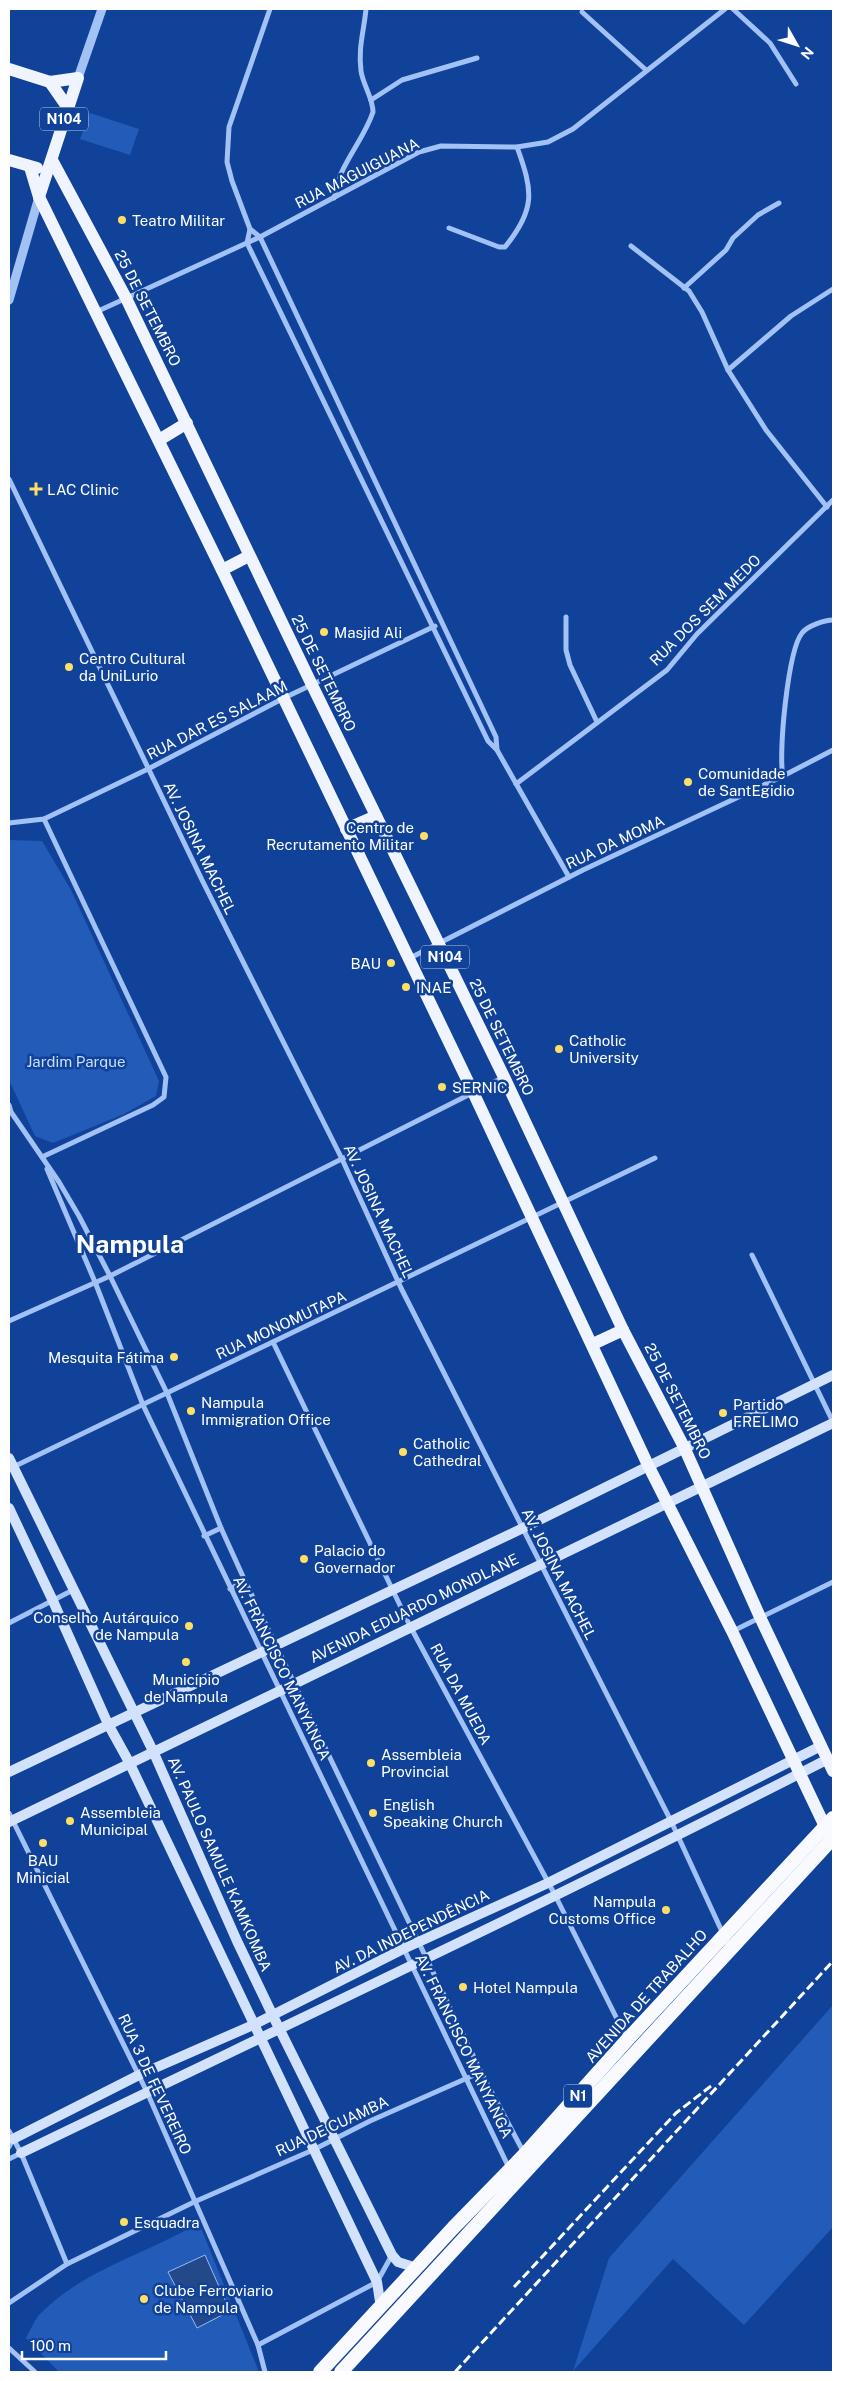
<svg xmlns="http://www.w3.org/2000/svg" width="842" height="2381" viewBox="0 0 842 2381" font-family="'Public Sans',sans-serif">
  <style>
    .green { fill: #235bb8 }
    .water { fill: #24498a; stroke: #94bbf8 }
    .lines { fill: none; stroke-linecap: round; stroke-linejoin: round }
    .minor { stroke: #a2c1f4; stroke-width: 5 }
    .tertiary { stroke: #a2c1f4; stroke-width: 9 }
    .secondary { stroke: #d2e2fd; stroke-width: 10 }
    .primary { stroke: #f0f4ff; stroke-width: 12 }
    .trunk { stroke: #f8faff; stroke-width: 14 }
    .rail { stroke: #fff; stroke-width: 3; stroke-dasharray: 9 4; stroke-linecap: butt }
    .poi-dot { fill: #ffde66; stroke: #104299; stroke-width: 2 }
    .labels { text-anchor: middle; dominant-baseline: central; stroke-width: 5; stroke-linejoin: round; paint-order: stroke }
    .shield { fill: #104299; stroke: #b7c6e0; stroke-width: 1 }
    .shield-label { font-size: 14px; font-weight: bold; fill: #fff }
    .street-label { font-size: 15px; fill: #fff; stroke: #104299 }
    .poi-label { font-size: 15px; fill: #fff; stroke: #104299; text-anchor: start }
    .park-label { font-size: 15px; fill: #cbdefe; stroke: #104299 }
    .town-label { font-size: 25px; font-weight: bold; fill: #fff; stroke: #104299 }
  </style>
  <rect width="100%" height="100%" fill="#104299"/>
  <g class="green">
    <path d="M90 113 139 129 130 155 80 139Z"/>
    <path d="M9 840 42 841 71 890 159 1081 156 1096 124 1114 53 1143 35 1136 9 1080Z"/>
    <path d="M833 2005V2227L744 2325 673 2259 573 2371 609 2258Z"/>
    <path d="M199 2223 259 2372H59L26 2338C30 2331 34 2321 39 2315 82 2270 146 2254 199 2223Z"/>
  </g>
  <path class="water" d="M205 2255 230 2311 197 2328 168 2272Z"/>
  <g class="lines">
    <g class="minor">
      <path d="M270 9 229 127 227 162 232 181 250 229 260 237 496 737 497 750"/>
      <path d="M733 9 770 43 796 84"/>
      <path d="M582 12 646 70"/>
      <path d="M371 100 402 80 477 58"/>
      <path d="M334 198C338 166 363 142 373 112 373 98 363 85 361 71 358 47 364 31 366 9"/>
      <path d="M449 228 499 247H505C536 209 533 191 517 147"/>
      <path d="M250 229 247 243 488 741 497 750 569 877"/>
      <path d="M631 246 689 291 702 312 728 370 766 430 827 507"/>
      <path d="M684 288 726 250 733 238 758 215 779 203"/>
      <path d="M96 312 260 237 419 152 441 146 517 147 548 142 573 129 725 9"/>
      <path d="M728 370 791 316 833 289"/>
      <path d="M9 479 203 882 342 1159 401 1288 671 1821 730 1949"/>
      <path d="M566 617V650L570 665 597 722"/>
      <path d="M783 776C778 754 788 650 802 633 807 626 825 620 833 620"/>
      <path d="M516 784 667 670 697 634 833 500"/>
      <path d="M9 823 44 819 148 769 284 698 435 626"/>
      <path d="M410 958 583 870 783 776 833 750"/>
      <path d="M9 1105 11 1112 59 1182 79 1216 110 1276 167 1393 221 1528 245 1581 481 2072 524 2153"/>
      <path d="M42 1157 153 1105 164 1097 166 1077 44 819"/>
      <path d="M47 1169 95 1282 143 1405 509 2168"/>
      <path d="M752 1255 833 1422"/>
      <path d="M9 1321 110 1276 504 1077"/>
      <path d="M273 1342 410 1626 555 1895 627 2039"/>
      <path d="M9 1469 655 1158"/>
      <path d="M204 1536 221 1528"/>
      <path d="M230 1589 245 1581"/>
      <path d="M9 1623 73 1590"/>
      <path d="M733 1631 833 1582"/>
      <path d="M9 1813 147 2092 258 2345 265 2372"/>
      <path d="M9 2131 21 2153 67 2264"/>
      <path d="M9 2147 13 2139"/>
      <path d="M9 2159 21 2153"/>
      <path d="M9 2303 67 2264 194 2202 313 2150 370 2121 481 2072"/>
      <path d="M258 2345 377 2282 392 2255"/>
      <path d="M9 2348 35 2372"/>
    </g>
    <g class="tertiary">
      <path d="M78 78 102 9"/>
      <path d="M9 300 39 197"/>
    </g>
    <g class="secondary">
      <path d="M9 1458 153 1751 237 1941 273 2016 392 2255 398 2262 417 2268"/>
      <path d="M9 1508 53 1601 108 1724 129 1762 377 2282 381 2308"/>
      <path d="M9 1772 521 1529 833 1375"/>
      <path d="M9 1822 833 1423"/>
      <path d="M13 2139 139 2075 253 2025 403 1949 548 1883 821 1746"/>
      <path d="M21 2153C290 2023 562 1896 828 1759"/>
    </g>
    <g class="primary">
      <path d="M9 69 50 82 78 78 39 197"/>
      <path d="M50 82 68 108"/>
      <path d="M9 160 37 168"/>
      <path d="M52 160 126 298 312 685 504 1077 623 1330 684 1447 760 1617 833 1771"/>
      <path d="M30 167 39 197 222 570 473 1092 648 1465 732 1631 829 1835"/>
      <path d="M159 440 187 423"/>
      <path d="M222 570 249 556"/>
      <path d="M346 829 376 816"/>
      <path d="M593 1344 623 1330"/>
    </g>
    <g class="trunk">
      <path d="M320 2372 453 2228 525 2154 627 2040 833 1818"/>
      <path d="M341 2372 833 1838"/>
    </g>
    <g class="rail">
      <path d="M514 2287 676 2113 711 2086"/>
      <path d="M455 2372 833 1961"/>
    </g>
  </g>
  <g class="poi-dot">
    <circle cx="122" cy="220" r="5"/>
    <path d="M33.5 481.5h5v5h5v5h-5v5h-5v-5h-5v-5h5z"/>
    <circle cx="324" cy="632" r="5"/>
    <circle cx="69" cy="667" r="5"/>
    <circle cx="688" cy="782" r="5"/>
    <circle cx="424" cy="836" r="5"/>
    <circle cx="391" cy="963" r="5"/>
    <circle cx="406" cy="987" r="5"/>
    <circle cx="559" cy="1049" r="5"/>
    <circle cx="442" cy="1087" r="5"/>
    <circle cx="174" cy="1357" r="5"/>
    <circle cx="191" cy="1411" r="5"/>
    <circle cx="723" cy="1413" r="5"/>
    <circle cx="403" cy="1452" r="5"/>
    <circle cx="304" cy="1559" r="5"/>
    <circle cx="189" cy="1626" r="5"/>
    <circle cx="186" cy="1662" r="5"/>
    <circle cx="371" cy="1763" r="5"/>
    <circle cx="373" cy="1813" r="5"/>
    <circle cx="70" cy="1821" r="5"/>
    <circle cx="43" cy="1843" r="5"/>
    <circle cx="666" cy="1910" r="5"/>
    <circle cx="463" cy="1987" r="5"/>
    <circle cx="124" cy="2222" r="5"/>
    <circle cx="144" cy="2299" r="5"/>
  </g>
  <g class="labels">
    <g class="shield">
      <rect x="40" y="107.5" width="48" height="23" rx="4"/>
      <rect x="421" y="945.5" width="48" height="23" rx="4"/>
      <rect x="564" y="2084.5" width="28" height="23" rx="4"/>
    </g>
    <g class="shield-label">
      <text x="64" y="119">N104</text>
      <text x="445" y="957">N104</text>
      <text x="578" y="2096">N1</text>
    </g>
    <g class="street-label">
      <text transform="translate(357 173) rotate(-27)">RUA MAGUIGUANA</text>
      <text transform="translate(148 308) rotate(63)">25 DE SETEMBRO</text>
      <text transform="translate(705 610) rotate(-45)">RUA DOS SEM MEDO</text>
      <text transform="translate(324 673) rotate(64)">25 DE SETEMBRO</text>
      <text transform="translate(217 720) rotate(-27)">RUA DAR ES SALAAM</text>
      <text transform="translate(615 842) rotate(-25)">RUA DA MOMA</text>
      <text transform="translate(200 848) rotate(64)">AV. JOSINA MACHEL</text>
      <text transform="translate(502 1037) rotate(64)">25 DE SETEMBRO</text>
      <text transform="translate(379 1211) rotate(65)">AV. JOSINA MACHEL</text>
      <text transform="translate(281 1325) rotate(-25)">RUA MONOMUTAPA</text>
      <text transform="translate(678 1401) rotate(63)">25 DE SETEMBRO</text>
      <text transform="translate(559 1574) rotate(63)">AV. JOSINA MACHEL</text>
      <text transform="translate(414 1608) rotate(-26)">AVENIDA EDUARDO MONDLANE</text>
      <text transform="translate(282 1668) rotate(64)">AV. FRANCISCO MANYANGA</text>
      <text transform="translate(461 1694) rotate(62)">RUA DA MUEDA</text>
      <text transform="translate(220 1864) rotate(66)">AV. PAULO SAMULE KAMKOMBA</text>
      <text transform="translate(411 1931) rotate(-26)">AV. DA INDEPENDÊNCIA</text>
      <text transform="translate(646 1996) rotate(-48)">AVENIDA DE TRABALHO</text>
      <text transform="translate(464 2046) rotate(64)">AV. FRANCISCO MANYANGA</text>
      <text transform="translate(155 2084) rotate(65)">RUA 3 DE FEVEREIRO</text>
      <text transform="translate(332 2126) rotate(-25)">RUA DE CUAMBA</text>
    </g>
    <g class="poi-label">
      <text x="132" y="220">Teatro Militar</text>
      <text x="47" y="489">LAC Clinic</text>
      <text x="334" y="632">Masjid Ali</text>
      <text x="79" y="658">Centro Cultural<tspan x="79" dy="17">da UniLurio</tspan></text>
      <text x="698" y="773">Comunidade<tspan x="698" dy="17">de SantEgidio</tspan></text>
      <text x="414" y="827" text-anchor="end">Centro de<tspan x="414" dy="17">Recrutamento Militar</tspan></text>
      <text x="381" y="963" text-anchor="end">BAU</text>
      <text x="416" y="987">INAE</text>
      <text x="569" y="1040">Catholic<tspan x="569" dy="17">University</tspan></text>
      <text x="452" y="1087">SERNIC</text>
      <text x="164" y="1357" text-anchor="end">Mesquita Fátima</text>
      <text x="201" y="1402">Nampula<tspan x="201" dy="17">Immigration Office</tspan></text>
      <text x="733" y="1404">Partido<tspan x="733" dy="17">FRELIMO</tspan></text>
      <text x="413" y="1443">Catholic<tspan x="413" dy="17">Cathedral</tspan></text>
      <text x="314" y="1550">Palacio do<tspan x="314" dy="17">Governador</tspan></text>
      <text x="179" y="1617" text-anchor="end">Conselho Autárquico<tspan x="179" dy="17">de Nampula</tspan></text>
      <text x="186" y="1679" text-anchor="middle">Município<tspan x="186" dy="17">de Nampula</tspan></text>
      <text x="381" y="1754">Assembleia<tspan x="381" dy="17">Provincial</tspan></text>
      <text x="383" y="1804">English<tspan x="383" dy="17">Speaking Church</tspan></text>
      <text x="80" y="1812">Assembleia<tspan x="80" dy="17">Municipal</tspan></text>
      <text x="43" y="1860" text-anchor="middle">BAU<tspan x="43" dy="17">Minicial</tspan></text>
      <text x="656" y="1901" text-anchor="end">Nampula<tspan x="656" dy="17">Customs Office</tspan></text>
      <text x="473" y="1987">Hotel Nampula</text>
      <text x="134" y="2222">Esquadra</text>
      <text x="154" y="2290">Clube Ferroviario<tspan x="154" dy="17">de Nampula</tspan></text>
    </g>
    <g class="park-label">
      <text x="76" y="1061">Jardim Parque</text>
    </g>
    <g class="town-label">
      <text x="130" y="1244">Nampula</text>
    </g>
  </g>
  <rect width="842" height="2381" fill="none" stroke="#ffffff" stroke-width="20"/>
  <g transform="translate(797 45) rotate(129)" stroke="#104299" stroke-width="4" paint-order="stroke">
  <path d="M0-4L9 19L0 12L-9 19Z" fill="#ffffff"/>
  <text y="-8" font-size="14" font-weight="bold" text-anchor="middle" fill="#ffffff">N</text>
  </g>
  <path d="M22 2351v8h144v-8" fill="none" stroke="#ffffff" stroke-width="2.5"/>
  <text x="30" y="2351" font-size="15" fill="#ffffff" stroke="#104299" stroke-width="4" paint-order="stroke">100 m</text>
</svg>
